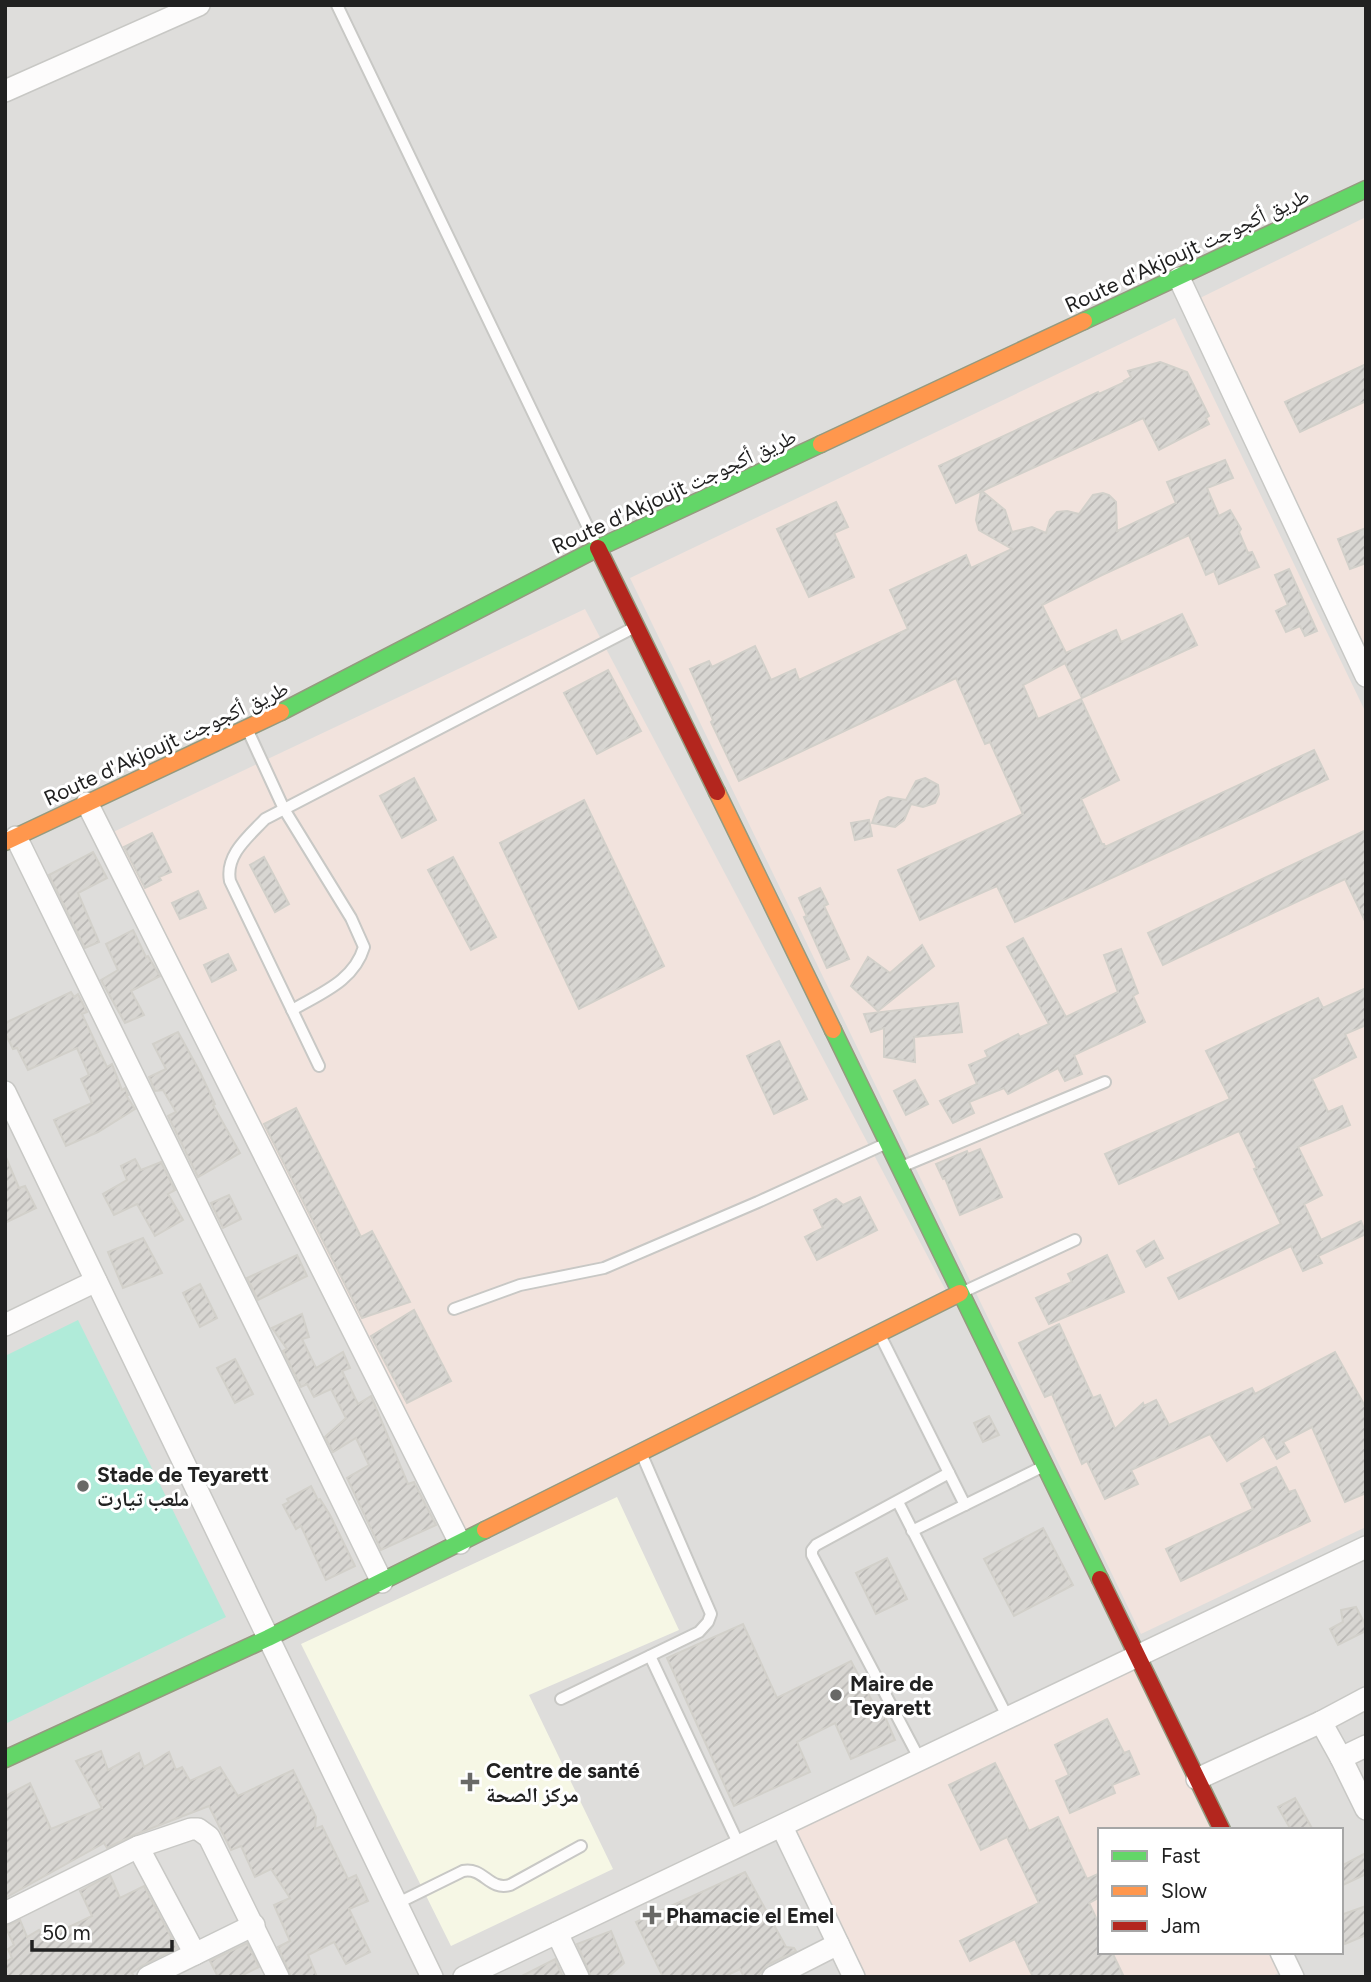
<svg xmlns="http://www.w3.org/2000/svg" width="1371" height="1982" viewBox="0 0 1371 1982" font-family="Figtree,'Noto Naskh Arabic',sans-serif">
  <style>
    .residential { fill: #dedddb; fill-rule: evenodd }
    .commercial { fill: #f2e3dd }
    .education { fill: #f6f7e5 }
    .pitch { fill: #b0ebd9 }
    .building { fill: url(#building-hatch); stroke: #d2d0ca; stroke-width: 2 }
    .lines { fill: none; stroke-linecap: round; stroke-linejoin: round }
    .lane-casing { stroke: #c8c8c5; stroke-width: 14 }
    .street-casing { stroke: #c8c8c5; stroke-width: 24 }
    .fast-casing { stroke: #959a7f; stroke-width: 19 }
    .slow-casing { stroke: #959a7f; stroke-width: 19 }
    .jam-casing { stroke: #959a7f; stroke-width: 19 }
    .lane { stroke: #fdfcfc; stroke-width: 10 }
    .street { stroke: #fdfcfc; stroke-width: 21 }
    .fast { stroke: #63d668; stroke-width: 16 }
    .slow { stroke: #ff974d; stroke-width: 16 }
    .jam { stroke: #b3261e; stroke-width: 16 }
    .poi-dot { fill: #696967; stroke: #fff; stroke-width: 2.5 }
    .labels { text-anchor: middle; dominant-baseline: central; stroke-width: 6; stroke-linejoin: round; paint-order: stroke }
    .street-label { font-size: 21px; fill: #212121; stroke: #fff }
    .poi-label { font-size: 21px; font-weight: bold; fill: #212121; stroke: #fff; text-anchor: start }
  </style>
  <defs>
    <pattern id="building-hatch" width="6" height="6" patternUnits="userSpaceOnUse" patternTransform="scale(1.75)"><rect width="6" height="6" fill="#d8d6d2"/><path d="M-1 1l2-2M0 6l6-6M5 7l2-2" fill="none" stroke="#b9b7b4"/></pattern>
  </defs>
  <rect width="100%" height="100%" fill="#efeee9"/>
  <path class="residential" d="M5 5H1366V1977H5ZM1100 1830H1341V1952H1100Z"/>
  <g class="commercial">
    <path d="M1366 217V649L1200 298Z"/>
    <path d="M1175 318 1366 713V1527L1141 1634 630 578Z"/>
    <path d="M585 609 946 1291 462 1532 109 834Z"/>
    <path d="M1132 1667 1211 1830H1100V1952H1270L1280 1972 1271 1977H860L789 1830Z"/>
  </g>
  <path class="education" d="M617 1497 679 1630 529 1695 613 1869 451 1946 301 1644Z"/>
  <path class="pitch" d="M78 1320 226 1617 5 1724V1356Z"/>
  <g class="building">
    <path d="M1160 362 1187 372 1209 416 1206 418 1209 424 1159 450 1143 418 982 491 1005 510 1012 532 1032 527 1046 533 1050 520 1057 512 1067 511 1079 514 1093 495 1103 493 1109 495 1116 502 1117 531 1176 503 1167 482 1225 460 1233 478 1207 488 1219 516 1230 510 1241 529 1239 532 1248 553 1252 552 1259 567 1219 584 1214 571 1206 575 1189 535 1102 575 1042 605 1066 653 1116 630 1121 642 1182 614 1197 645 1082 698 1065 663 1023 685 1038 719 1081 699 1119 780 1081 799 1102 844H1104L1105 847 1314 750 1328 779 1015 922 997 886 920 920 898 870 1023 814 990 742 985 744 956 678 739 781 711 722 713 720 690 669 709 661 712 667 755 646 771 680 795 669 799 680 908 629 890 590 966 555 971 568 1012 549 979 530 976 520 981 491 956 503 939 466 1098 392 1099 394 1125 382 1124 381 1131 377 1128 371Z"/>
    <path d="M1366 364V401L1300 432 1285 402Z"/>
    <path d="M836 502 848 527 834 533 854 577 809 597 777 529Z"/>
    <path d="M1366 528V563L1350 569 1338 539Z"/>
    <path d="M1289 569 1317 631 1305 636 1300 626 1286 632 1276 611 1288 605 1275 575Z"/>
    <path d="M608 670 641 731 597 754 564 693Z"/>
    <path d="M414 778 436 820 402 838 380 796Z"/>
    <path d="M925 778 938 785 939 794 935 803 923 807 911 804 904 820 895 827 872 823 880 801 888 797 906 800 916 781Z"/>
    <path d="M584 800 664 966 579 1009 500 843Z"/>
    <path d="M869 820 872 836 855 840 851 823Z"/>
    <path d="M1366 830V923L1345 879 1163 965 1148 933Z"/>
    <path d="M152 833 171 872 159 877 161 880 145 888 124 847Z"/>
    <path d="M93 852 107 878 78 893 99 942 85 948 49 875Z"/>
    <path d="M264 857 289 904 275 912 250 865Z"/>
    <path d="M453 857 496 937 471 950 428 870Z"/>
    <path d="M820 888 828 904 824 906 849 959 827 968 804 917 807 916 799 898Z"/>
    <path d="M198 891 206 908 180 919 172 903Z"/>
    <path d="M133 930 146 957 148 956 160 976 131 991 144 1015 125 1023 101 980 118 970 106 944Z"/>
    <path d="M1023 938 1066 1017 1118 992 1104 955 1121 949 1138 993 1133 996 1145 1022 1074 1055 1082 1074 1065 1081 1058 1068 1008 1094 1004 1088 969 1102 974 1113 953 1123 940 1101 977 1084 969 1065 988 1057 985 1051 1018 1034 1020 1037 1049 1024 1007 947Z"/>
    <path d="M922 945 934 966 878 1011 851 986 868 957 890 973Z"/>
    <path d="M228 954 236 970 212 982 204 965Z"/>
    <path d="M1366 988V1025L1345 1034 1356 1057 1312 1079 1328 1112 1342 1106 1350 1125 1298 1147 1322 1195 1304 1204 1321 1240 1361 1221 1366 1234 1318 1256 1322 1263 1303 1271 1291 1246 1179 1299 1168 1278 1281 1224 1254 1169 1257 1168 1239 1131 1119 1184 1105 1154 1230 1099 1206 1051 1318 998 1323 1008Z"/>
    <path d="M71 992 74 997 78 994 87 1012 82 1014 107 1067 112 1064 122 1090 125 1088 128 1095H126L135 1109 98 1132 66 1146 54 1120 92 1103 81 1079 89 1075 77 1048 28 1070 17 1048 13 1049 5 1033V1023Z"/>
    <path d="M958 1003 962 1032 914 1037 915 1062 884 1057V1028L871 1032 864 1014Z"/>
    <path d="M178 1032 200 1072 215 1104 213 1105 240 1153 198 1177 168 1116 176 1112 163 1090 155 1091 149 1077 166 1069 153 1044Z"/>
    <path d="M779 1041 807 1099 774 1114 747 1056Z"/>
    <path d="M915 1080 928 1104 906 1115 894 1091Z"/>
    <path d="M296 1108 361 1237 372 1231 410 1302 362 1318 264 1124Z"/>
    <path d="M980 1149 1002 1197 960 1215 945 1178 943 1179 936 1164 967 1151 968 1154Z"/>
    <path d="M5 1155 19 1188 25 1186 36 1208 5 1223Z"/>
    <path d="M135 1159 141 1170 161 1162 175 1190 168 1194 183 1220 155 1236 137 1204 114 1215 103 1194 127 1180 121 1166Z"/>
    <path d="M229 1195 241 1219 223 1228 211 1203Z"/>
    <path d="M860 1197 877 1230 817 1260 805 1237 823 1228 814 1210 836 1199 843 1205Z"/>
    <path d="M143 1238 162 1273 123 1288 108 1252Z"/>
    <path d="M1154 1241 1163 1258 1146 1267 1137 1251Z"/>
    <path d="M297 1255 307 1276 258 1300 247 1278Z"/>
    <path d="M1107 1255 1124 1292 1049 1324 1036 1298 1072 1282 1068 1274Z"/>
    <path d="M200 1284 217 1318 200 1327 183 1293Z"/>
    <path d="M414 1310 451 1381 407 1403 371 1336Z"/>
    <path d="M302 1314 309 1337 302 1339 316 1368 343 1352 350 1368 342 1371 358 1404 371 1396 408 1484 414 1482 436 1525 381 1550 347 1478 369 1465 356 1438 333 1452 325 1437 346 1418 331 1389 314 1397 307 1384 301 1387 283 1351 287 1349 272 1328Z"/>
    <path d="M1059 1324 1093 1398 1100 1395 1115 1429 1143 1403 1144 1406 1156 1400 1169 1425 1252 1388 1255 1394 1335 1352 1366 1408V1493L1345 1502 1312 1427 1283 1442 1289 1452 1277 1459 1264 1436 1227 1461 1210 1434 1131 1470 1138 1484 1105 1499 1087 1461 1082 1464 1052 1394 1045 1397 1019 1343Z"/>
    <path d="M235 1359 253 1394 235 1403 217 1368Z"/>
    <path d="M989 1416 999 1435 983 1442 974 1423Z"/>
    <path d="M1276 1467 1289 1492 1295 1490 1310 1521 1181 1581 1166 1549 1253 1509 1241 1484Z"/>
    <path d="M311 1486 318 1500 320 1499 330 1515 355 1566 326 1580 301 1526 296 1529 283 1505 289 1502 287 1499Z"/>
    <path d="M1043 1528 1073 1585 1014 1616 984 1559Z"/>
    <path d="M887 1558 907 1599 876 1614 856 1573Z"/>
    <path d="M1356 1607 1366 1626V1631L1338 1645 1330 1629 1343 1622 1341 1610Z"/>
    <path d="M743 1624 777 1698 851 1661 879 1714 883 1712 895 1740 851 1759 835 1723 797 1742 810 1772 734 1806 667 1658Z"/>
    <path d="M1107 1719 1124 1753 1129 1751 1139 1774 1112 1785 1115 1793 1070 1813 1056 1781 1069 1775 1055 1745Z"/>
    <path d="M101 1751 108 1770 139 1753 144 1767 169 1752 176 1770 182 1767 190 1781 220 1767 238 1796 293 1770 316 1817 315 1829 322 1826 348 1879 356 1875 368 1901 349 1909 370 1952 346 1964 334 1942 308 1955 317 1977H291L278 1947 290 1941 274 1905 290 1898 271 1869 255 1877 241 1846 231 1850 209 1806 134 1835 107 1848 104 1843 5 1898V1796L30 1783 51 1829 102 1808 76 1761Z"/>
    <path d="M995 1763 1029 1831 1058 1817 1087 1879 1100 1873V1897L1089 1903 1100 1926V1952H1112L1124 1977H1033L1015 1939 970 1961 960 1941 1039 1903 1007 1837 981 1850 949 1785Z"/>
    <path d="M1295 1798 1313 1830H1291L1278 1807Z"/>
    <path d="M1366 1853V1874L1341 1886V1866Z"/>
    <path d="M745 1872 786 1947 794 1948 796 1951 767 1965 757 1977H744L740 1969 724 1977H663L636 1922Z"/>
    <path d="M110 1875 120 1898 144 1886 177 1948 142 1966 132 1973 134 1977H5V1962L12 1958 8 1949 14 1945 5 1926 20 1920 27 1937 39 1930 44 1939 92 1916 80 1891Z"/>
    <path d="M1366 1906V1935L1345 1944 1341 1935V1915Z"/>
    <path d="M611 1931 624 1963 608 1977H591L577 1944Z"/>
    <path d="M247 1943 259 1967 239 1977H218L210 1961Z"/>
    <path d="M555 1959 563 1977H520Z"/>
  </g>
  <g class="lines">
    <defs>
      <g id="lane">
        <path d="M337 5 595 542"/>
        <path d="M249 733 284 809 351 918 364 947C354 981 321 993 292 1010"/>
        <path d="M319 1066 230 881C225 855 248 837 265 819L635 627"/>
        <path d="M901 1167 1105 1082"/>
        <path d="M963 1292 1075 1240"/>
        <path d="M454 1309 520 1285 604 1268 758 1202 885 1144"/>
        <path d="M880 1335 965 1505"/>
        <path d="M898 1502 1008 1718"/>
        <path d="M912 1531 1042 1467"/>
        <path d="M650 1656 740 1847"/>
        <path d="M561 1699 699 1632 708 1622 711 1614 642 1455"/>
        <path d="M920 1760 812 1555V1550L816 1545 949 1473"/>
        <path d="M396 1904 463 1871C484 1867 489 1891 510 1885L581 1846"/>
      </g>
      <g id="street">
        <path d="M5 91 199 5"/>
        <path d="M1179 278 1366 676"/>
        <path d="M87 803 460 1543"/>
        <path d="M16 837 382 1582"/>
        <path d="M5 1092 432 1977"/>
        <path d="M5 1325 96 1281"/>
        <path d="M1321 1722 1341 1758 1366 1809"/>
        <path d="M1341 1758 1366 1746"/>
        <path d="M1197 1779 1321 1722 1366 1698"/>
        <path d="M782 1827 854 1977"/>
        <path d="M138 1847 195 1954"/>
        <path d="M5 1913 138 1847 191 1829H198L209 1837 278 1977"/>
        <path d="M557 1933 578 1977"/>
        <path d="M1281 1952 1293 1977"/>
        <path d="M148 1977 254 1925"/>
        <path d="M464 1977 1366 1547"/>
        <path d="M773 1977 838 1944"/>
      </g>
      <g id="fast">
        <path d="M1084 321 1366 189"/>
        <path d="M281 712 598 548 821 444"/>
        <path d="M833 1030 1100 1579"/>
        <path d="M5 1759 268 1638 485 1530"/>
      </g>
      <g id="slow">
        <path d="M821 444 1084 321"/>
        <path d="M717 792 833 1030"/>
        <path d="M5 842 281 712"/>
        <path d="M485 1530 960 1293"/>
      </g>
      <g id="jam">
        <path d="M598 548 717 792"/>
        <path d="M1100 1579 1222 1830"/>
      </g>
    </defs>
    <use href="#lane" class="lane-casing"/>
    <use href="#street" class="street-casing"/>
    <use href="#fast" class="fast-casing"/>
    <use href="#slow" class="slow-casing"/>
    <use href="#jam" class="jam-casing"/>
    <use href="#lane" class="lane"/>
    <use href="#street" class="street"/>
    <use href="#fast" class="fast"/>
    <use href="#slow" class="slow"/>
    <use href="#jam" class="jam"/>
  </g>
  <g class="poi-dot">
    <circle cx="83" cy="1486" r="7"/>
    <circle cx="836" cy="1695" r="7"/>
    <path d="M466.5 1771.5h7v7h7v7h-7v7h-7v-7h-7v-7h7z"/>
    <path d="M648.5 1904.5h7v7h7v7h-7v7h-7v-7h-7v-7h7z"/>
  </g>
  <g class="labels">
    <g class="street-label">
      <text transform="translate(1187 250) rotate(-25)">Route d'Akjoujt طريق أكجوجت</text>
      <text transform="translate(674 491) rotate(-25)">Route d'Akjoujt طريق أكجوجت</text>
      <text transform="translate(166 743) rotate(-25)">Route d'Akjoujt طريق أكجوجت</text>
    </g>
    <g class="poi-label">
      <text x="97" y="1474">Stade de Teyarett<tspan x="97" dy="24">ملعب تيارت</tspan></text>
      <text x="850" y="1683">Maire de<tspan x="850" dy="24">Teyarett</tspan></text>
      <text x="486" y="1770">Centre de santé<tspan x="486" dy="24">مركز الصحة</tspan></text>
      <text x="666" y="1915">Phamacie el Emel</text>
    </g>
  </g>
  <rect width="1371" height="1982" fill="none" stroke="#212121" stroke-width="14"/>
  <rect x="1098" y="1828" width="245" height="126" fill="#ffffff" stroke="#a6a6a6" stroke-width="2"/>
  <rect x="1112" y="1851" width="35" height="10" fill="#63d668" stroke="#a6a6a6" stroke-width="2"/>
  <text x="1161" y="1863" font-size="21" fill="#212121">Fast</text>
  <rect x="1112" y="1886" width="35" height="10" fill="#ff974d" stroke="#a6a6a6" stroke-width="2"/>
  <text x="1161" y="1898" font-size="21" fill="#212121">Slow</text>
  <rect x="1112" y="1921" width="35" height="10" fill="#b3261e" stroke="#a6a6a6" stroke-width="2"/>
  <text x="1161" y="1933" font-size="21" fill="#212121">Jam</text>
  <path d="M32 1940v10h140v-10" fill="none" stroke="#212121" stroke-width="3.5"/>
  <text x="42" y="1940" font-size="21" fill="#212121" stroke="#ffffff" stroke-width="5" paint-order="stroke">50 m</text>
</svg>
